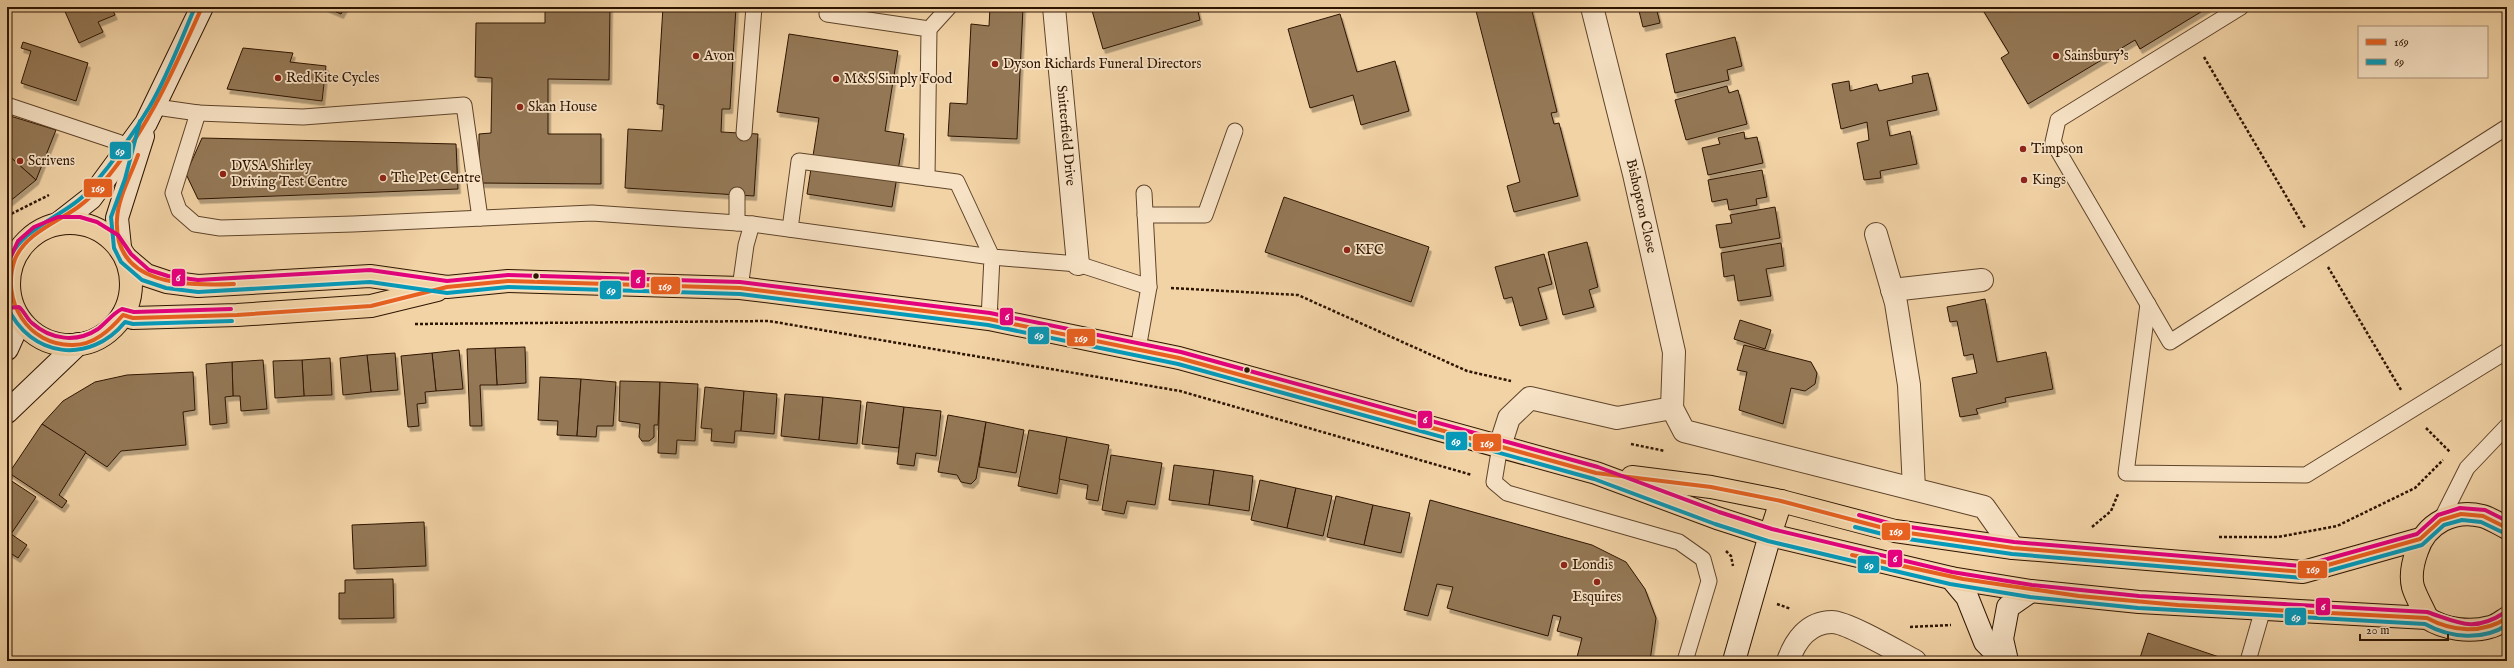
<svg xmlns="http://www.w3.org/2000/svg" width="2514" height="668" viewBox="0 0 2514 668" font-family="'IM FELL English',serif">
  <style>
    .building { fill: #947857; stroke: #2e1501; filter: url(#shadow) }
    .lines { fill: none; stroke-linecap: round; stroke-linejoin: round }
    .lane-casing { stroke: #5f442a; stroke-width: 17 }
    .street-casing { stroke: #5f442a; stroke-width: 24 }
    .secondary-casing { stroke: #2e1501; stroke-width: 24 }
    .highway-casing { stroke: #2e1501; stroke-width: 24 }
    .path { stroke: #2e1501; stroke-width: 2.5; stroke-dasharray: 3 2; stroke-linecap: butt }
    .lane { stroke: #f7e2c5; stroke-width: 15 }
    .street { stroke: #f7e2c5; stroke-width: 22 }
    .secondary { stroke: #f7e2c5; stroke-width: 22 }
    .highway { stroke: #f2d3a6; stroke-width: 22 }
    .bus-1-casing { stroke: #f7e2c5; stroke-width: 7 }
    .bus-2-casing { stroke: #f7e2c5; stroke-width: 7 }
    .bus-3-casing { stroke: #f7e2c5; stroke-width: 7 }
    .bus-1 { stroke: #e86120; stroke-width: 4 }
    .bus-2 { stroke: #059aba; stroke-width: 4 }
    .bus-3 { stroke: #e5007d; stroke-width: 4 }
    .poi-dot { fill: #8f2418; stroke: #f7e2c5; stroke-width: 1.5 }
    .bus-dot { fill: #2e1501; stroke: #f7e2c5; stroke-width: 1.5 }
    .labels { text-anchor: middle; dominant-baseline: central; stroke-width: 3.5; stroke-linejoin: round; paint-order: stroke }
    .poi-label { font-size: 14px; fill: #2e1501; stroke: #f7e2c5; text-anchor: start }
    .street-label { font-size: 14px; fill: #2e1501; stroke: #f7e2c5 }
    .line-badge { stroke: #f7e2c5; stroke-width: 1.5 }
    .badge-label { font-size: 11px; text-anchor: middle; font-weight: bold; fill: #fff }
  </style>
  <defs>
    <filter id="shadow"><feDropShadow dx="2.5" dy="4.5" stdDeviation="0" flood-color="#0004"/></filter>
  </defs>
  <rect width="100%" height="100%" fill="#f2d3a6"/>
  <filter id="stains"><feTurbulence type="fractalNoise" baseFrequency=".005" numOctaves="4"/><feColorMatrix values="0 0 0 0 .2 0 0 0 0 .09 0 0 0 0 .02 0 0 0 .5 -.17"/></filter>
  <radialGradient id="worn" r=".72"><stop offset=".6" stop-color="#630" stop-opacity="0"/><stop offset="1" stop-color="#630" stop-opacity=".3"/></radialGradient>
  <g class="building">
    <path d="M63 7H111L115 15 98 22 103 32 79 43Z"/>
    <path d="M325 7H345L341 14Z"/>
    <path d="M545 7H610L609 80 548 79V134H601V184L479 183V134L491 133 492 78 475 77 476 23H545Z"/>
    <path d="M663 7H736L730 109H722L721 132 758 134 754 196 625 188 628 129 662 131 664 105 657 104Z"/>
    <path d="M990 7H1023L1017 139 948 136 950 103 967 104 971 24 989 26Z"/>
    <path d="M1091 7H1197L1200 20 1103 49Z"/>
    <path d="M1475 7H1531L1557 112 1551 113 1554 124 1559 123 1578 196 1514 212 1507 186 1520 182Z"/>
    <path d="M1638 7H1656L1660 23 1643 27Z"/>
    <path d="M1981 7H2209L2140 49 2135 40 2028 104 2001 58 2009 53Z"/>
    <path d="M1340 14 1357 72 1395 61 1409 111 1361 125 1353 95 1310 108 1288 29Z"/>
    <path d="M789 34 898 51 885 131 904 134 892 207 807 194 819 118 777 112Z"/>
    <path d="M1735 37 1742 66 1727 70 1729 80 1675 93 1666 54Z"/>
    <path d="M23 42 88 63 76 101 21 83 31 51 21 48Z"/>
    <path d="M243 48 293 53 290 62 326 66 322 101 227 89Z"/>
    <path d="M1928 73 1937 110 1887 121 1890 136 1910 131 1917 164 1880 171 1881 178 1864 180 1857 143 1869 140 1867 122 1841 129 1832 84 1849 81 1850 91 1877 84 1879 91 1913 83 1912 76Z"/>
    <path d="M1727 86 1729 93 1738 90 1747 124 1686 140 1675 100Z"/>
    <path d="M7 115 56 130 36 180 7 154Z"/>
    <path d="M1744 132 1745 139 1757 137 1763 163 1708 175 1702 148 1720 144 1718 138Z"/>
    <path d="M202 138 456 144 458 189 198 199 186 174Z"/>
    <path d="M7 154 36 180 9 202 7 200Z"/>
    <path d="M1762 170 1767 197 1756 199 1757 205 1729 210 1727 199 1712 202 1708 180Z"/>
    <path d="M1284 197 1429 247 1411 302 1265 252Z"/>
    <path d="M1775 207 1780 238 1720 248 1716 225 1732 223 1730 215Z"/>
    <path d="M1587 242 1598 287 1589 290 1594 307 1563 315 1548 252Z"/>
    <path d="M1781 243 1784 266 1766 269 1771 296 1738 301 1734 275 1724 277 1721 253Z"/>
    <path d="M1544 254 1552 284 1538 288 1547 319 1520 326 1512 297 1504 299 1495 267Z"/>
    <path d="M1985 299 1997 362 2046 352 2053 389 2005 398 2006 402 1976 409 1978 414 1960 417 1952 378 1977 373 1973 354 1964 356 1957 321 1950 322 1947 307Z"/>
    <path d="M1740 320 1771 330 1765 349 1734 339Z"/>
    <path d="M1744 345 1811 362 1817 373 1815 384 1805 391 1791 388 1783 424 1739 410 1747 372 1737 370Z"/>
    <path d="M525 347 526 383 497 385 495 348Z"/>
    <path d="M495 348 497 385H480L482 426H470L467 349Z"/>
    <path d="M459 350 463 389 436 391 432 353Z"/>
    <path d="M395 353 398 390 371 392 367 355Z"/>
    <path d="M432 353 436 391 425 392 426 403 417 404 419 426 408 427 401 356Z"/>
    <path d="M367 355 371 392 343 395 340 358Z"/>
    <path d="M330 358 332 395 304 396 302 360Z"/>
    <path d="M263 360 267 409 241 411 240 396H233L232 362Z"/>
    <path d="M302 360 304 396 275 398 273 361Z"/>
    <path d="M232 362 233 396 225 397 227 423 210 425 206 364Z"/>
    <path d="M193 372 195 410 183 412 186 445 121 451 107 467 42 424 63 401 95 382 127 375Z"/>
    <path d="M540 377 581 379 577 436 557 435 558 421 538 420Z"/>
    <path d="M581 379 616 382 613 426H597L596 437 577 436Z"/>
    <path d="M620 381 660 382 658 425H654V437L649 441H642L639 437 640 424 619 421Z"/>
    <path d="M660 382 698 384 695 441 677 440 676 454 658 453Z"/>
    <path d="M705 387 744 391 741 431H735L734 443 711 441 712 429 701 428Z"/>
    <path d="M744 391 777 394 774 434 741 431Z"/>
    <path d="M785 394 823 397 819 440 781 436Z"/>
    <path d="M823 397 861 401 857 444 819 440Z"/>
    <path d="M867 402 904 407 899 448 862 444Z"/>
    <path d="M904 407 941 411 936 456 916 453 914 466 897 464Z"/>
    <path d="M948 415 986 422 976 479 971 484 961 482 957 475 938 472Z"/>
    <path d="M986 422 1024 430 1016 473 979 467Z"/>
    <path d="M42 424 86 452 59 495 67 501 62 508 9 473Z"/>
    <path d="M1029 430 1067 437 1057 494 1018 486Z"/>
    <path d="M1067 437 1109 445 1098 501 1086 499 1088 485 1059 479Z"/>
    <path d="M1111 455 1162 463 1155 505 1127 501 1124 514 1102 510Z"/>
    <path d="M1174 465 1214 470 1209 505 1169 500Z"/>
    <path d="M1214 470 1253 476 1249 511 1209 505Z"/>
    <path d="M7 478 36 497 11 534 27 545 18 558 7 551Z"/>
    <path d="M1260 480 1296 488 1287 528 1251 520Z"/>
    <path d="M1296 488 1332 496 1323 536 1287 528Z"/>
    <path d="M1336 496 1373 505 1364 545 1327 537Z"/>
    <path d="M1430 500 1592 545 1626 562 1645 589 1656 618 1650 661H1576L1582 638 1557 631 1561 617 1553 615 1548 636 1447 608 1453 587 1437 584 1428 616 1404 610Z"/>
    <path d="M1373 505 1410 513 1401 553 1364 545Z"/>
    <path d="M424 522 426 566 354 569 352 525Z"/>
    <path d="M393 579 394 618 339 619V593H345V580Z"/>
    <path d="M2148 633 2228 660 2139 661Z"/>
  </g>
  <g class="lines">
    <defs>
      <g id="lane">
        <path d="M828 7 827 14 929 29 927 178"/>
        <path d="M2241 7 2058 120 2053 142 2170 342 2507 127"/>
        <path d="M929 29 949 7"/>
        <path d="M7 105 118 142 128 148"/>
        <path d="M156 107 198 113 173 193 179 210 195 224 220 228 353 224 592 213 752 224 992 257 989 319"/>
        <path d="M198 113 303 117 464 105 480 218"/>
        <path d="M744 133 754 7"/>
        <path d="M1145 215H1205L1235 131"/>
        <path d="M737 223V195"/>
        <path d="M790 229 799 161 957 182 992 257 1078 264 1149 287"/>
        <path d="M740 288 746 245 752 224"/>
        <path d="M2148 304 2126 473 2306 475 2507 351"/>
        <path d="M1138 349 1149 287 1144 193"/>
        <path d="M1500 446 1494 482 1507 493 1679 542 1703 559 1709 581 1685 661"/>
        <path d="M2441 520 2467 468 2507 426"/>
        <path d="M2248 661 2263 609"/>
      </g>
      <g id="street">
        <path id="s1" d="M1054 7 1078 264"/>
        <path id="s2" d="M1592 7 1634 174 1674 352 1672 408"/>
        <path d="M1876 234 1896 303 1909 385 1914 489"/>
        <path d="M1892 290 1982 280"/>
        <path d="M1500 446 1509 418 1530 398 1617 418 1672 408 1684 431 1984 507 2013 548"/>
        <path d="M1788 661C1795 641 1808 622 1832 622 1847 622 1900 653 1915 661"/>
      </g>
      <g id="secondary">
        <path d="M59 223 91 198 146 123 202 7"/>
        <path d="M120 247 117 218 143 136"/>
        <path d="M7 349 20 320"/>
        <path d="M7 412 78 344"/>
        <path d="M1951 578 1967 597 1985 642 2004 661"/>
        <path d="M1734 661 1770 535"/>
        <path d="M2007 661 2002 639 2008 607 2031 591"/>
      </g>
      <g id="highway">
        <circle cx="70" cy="284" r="61"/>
        <path d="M126 258 146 275 167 282 198 286 370 276 447 287 508 281 740 288 989 319 1179 358 1596 473 1717 518 1770 535 1951 578 2031 591 2139 602 2427 618C2444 629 2470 633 2490 627 2496 626 2502 621 2507 618"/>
        <path d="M123 315 133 318 237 315 371 306 437 290"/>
        <path d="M1632 477 1711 487 1781 501 1895 531 2013 548 2303 572 2420 539"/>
        <path d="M1770 535 1781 501"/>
        <path d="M2427 618C2423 608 2416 597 2413 587 2410 575 2413 562 2417 551 2426 523 2454 509 2482 516 2490 518 2499 524 2507 528"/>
      </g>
    </defs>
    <use href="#lane" class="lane-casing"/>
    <use href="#street" class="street-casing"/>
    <use href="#secondary" class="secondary-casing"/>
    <use href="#highway" class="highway-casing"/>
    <g class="path">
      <path d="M2204 57 2305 228"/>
      <path d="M7 216 49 195"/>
      <path d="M2328 267 2401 390"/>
      <path d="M1171 288 1298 295 1467 371 1511 381"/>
      <path d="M415 324 769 321 1180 391 1472 475"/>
      <path d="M2426 428 2450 452"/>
      <path d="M1631 444 1665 451"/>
      <path d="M2092 527 2111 511 2118 494"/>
      <path d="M2219 537H2278L2337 526 2415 488 2443 460"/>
      <path d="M1726 551 1731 556 1733 566"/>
      <path d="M1777 604 1791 609"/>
      <path d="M1910 627 1951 625"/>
    </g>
    <use href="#lane" class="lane"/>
    <use href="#street" class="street"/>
    <use href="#secondary" class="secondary"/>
    <use href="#highway" class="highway"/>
    <defs>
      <g id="bus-1">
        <path d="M202 7C172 74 143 140 93 194 71 219 29 227 15 259 0 300 28 346 73 345 94 345 110 330 123 315L133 318 237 315 371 306 447 287 508 281 740 288 989 319 1179 358 1596 473 1711 487 1781 501 1895 531 2013 548 2303 572 2420 539 2441 520 2461 514 2483 516 2507 528"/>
        <path d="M138 155C131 175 118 198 117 219 113 286 186 286 234 284"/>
        <path d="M1852 555 1963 579 2079 596 2178 605 2427 618C2453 632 2482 634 2507 618"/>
      </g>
      <g id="bus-2">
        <path d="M140 121 125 179 111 217 114 248 121 262 142 280 166 288 198 292 370 282 447 293 508 287 740 294 988 325 1178 364 1594 479 1715 524 1768 541 1950 584 2030 597 2138 608 2425 624C2450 638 2483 641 2507 625"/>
        <path d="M7 264C21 225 66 218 91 188 112 163 133 135 150 106 168 75 181 40 195 7"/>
        <path d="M7 306C30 358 90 365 125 322L133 324 232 321"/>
        <path d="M1855 527 1894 537 2012 554 2303 578 2422 545 2444 525 2462 520 2481 522 2504 533"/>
      </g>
      <g id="bus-3">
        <path d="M7 265 18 241 34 227 58 217H80L97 222 118 235 131 254 149 270 168 276 198 280 370 270 447 281 508 275 740 282 990 313 1181 352 1598 467 1719 512 1772 529 1952 572 2032 585 2139 596 2427 612C2458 622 2473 633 2504 613"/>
        <path d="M7 308 19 307C24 311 27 319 32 323 51 340 77 343 98 329 106 323 113 313 122 309L134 312 231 309"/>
        <path d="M1859 515 1896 525 2014 542 2302 566 2417 534 2438 515 2460 508 2485 510 2507 521"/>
      </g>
    </defs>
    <use href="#bus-1" class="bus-1-casing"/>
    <use href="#bus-2" class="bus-2-casing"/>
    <use href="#bus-3" class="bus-3-casing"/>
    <use href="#bus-1" class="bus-1"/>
    <use href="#bus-2" class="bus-2"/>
    <use href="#bus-3" class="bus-3"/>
  </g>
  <g class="poi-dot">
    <circle cx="696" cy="56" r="4"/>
    <circle cx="2056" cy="56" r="4"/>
    <circle cx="995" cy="64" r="4"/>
    <circle cx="278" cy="78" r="4"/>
    <circle cx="836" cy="79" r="4"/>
    <circle cx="520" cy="107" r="4"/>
    <circle cx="2023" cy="149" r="4"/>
    <circle cx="20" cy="161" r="4"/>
    <circle cx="223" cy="174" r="4"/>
    <circle cx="383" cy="178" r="4"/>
    <circle cx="2024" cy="180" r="4"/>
    <circle cx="1347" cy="250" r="4"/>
    <circle cx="1564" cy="565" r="4"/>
    <circle cx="1597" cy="582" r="4"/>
  </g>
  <g class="bus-dot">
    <circle cx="536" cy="276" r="3.5"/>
    <circle cx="1247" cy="370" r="3.5"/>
  </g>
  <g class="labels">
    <g class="poi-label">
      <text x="704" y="56">Avon</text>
      <text x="2064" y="56">Sainsbury's</text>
      <text x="1003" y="64">Dyson Richards Funeral Directors</text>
      <text x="286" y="78">Red Kite Cycles</text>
      <text x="844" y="79">M&amp;S Simply Food</text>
      <text x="528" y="107">Skan House</text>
      <text x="2031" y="149">Timpson</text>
      <text x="28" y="161">Scrivens</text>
      <text x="231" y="166">DVSA Shirley<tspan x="231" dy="16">Driving Test Centre</tspan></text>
      <text x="391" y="178">The Pet Centre</text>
      <text x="2032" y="180">Kings</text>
      <text x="1355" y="250">KFC</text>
      <text x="1572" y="565">Londis</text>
      <text x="1597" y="597" text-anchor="middle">Esquires</text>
    </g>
    <g class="street-label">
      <text stroke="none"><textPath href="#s1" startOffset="129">Snitterfield Drive</textPath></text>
      <text stroke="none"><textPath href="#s2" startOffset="205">Bishopton Close</textPath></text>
    </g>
  </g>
  <g class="line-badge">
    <rect x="109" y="141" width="23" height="19" rx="4" fill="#059aba"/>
    <rect x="83" y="178" width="30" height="20" rx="4" fill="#e86120"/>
    <rect x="171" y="268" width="15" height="19" rx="4" fill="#e5007d"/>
    <rect x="630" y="269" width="16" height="20" rx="4" fill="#e5007d"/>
    <rect x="650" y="276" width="31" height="19" rx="4" fill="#e86120"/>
    <rect x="599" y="280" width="23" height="20" rx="4" fill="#059aba"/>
    <rect x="999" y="307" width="15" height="19" rx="4" fill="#e5007d"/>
    <rect x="1027" y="326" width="23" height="19" rx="4" fill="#059aba"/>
    <rect x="1066" y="328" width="30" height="19" rx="4" fill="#e86120"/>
    <rect x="1417" y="410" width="16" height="19" rx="4" fill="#e5007d"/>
    <rect x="1445" y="431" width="23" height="20" rx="4" fill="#059aba"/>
    <rect x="1472" y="433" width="30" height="19" rx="4" fill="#e86120"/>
    <rect x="1881" y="522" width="30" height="19" rx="4" fill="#e86120"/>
    <rect x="1887" y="549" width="16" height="19" rx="4" fill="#e5007d"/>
    <rect x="1857" y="555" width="23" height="19" rx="4" fill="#059aba"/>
    <rect x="2297" y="560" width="31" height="19" rx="4" fill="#e86120"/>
    <rect x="2315" y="597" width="16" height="19" rx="4" fill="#e5007d"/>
    <rect x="2284" y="607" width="23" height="19" rx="4" fill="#059aba"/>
  </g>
  <g class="badge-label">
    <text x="120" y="155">69</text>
    <text x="98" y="192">169</text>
    <text x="178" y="281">6</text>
    <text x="638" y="283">6</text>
    <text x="665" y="290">169</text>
    <text x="611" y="294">69</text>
    <text x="1007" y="320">6</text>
    <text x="1039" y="339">69</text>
    <text x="1081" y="342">169</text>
    <text x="1425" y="423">6</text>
    <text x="1456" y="445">69</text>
    <text x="1487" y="447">169</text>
    <text x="1896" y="535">169</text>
    <text x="1895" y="562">6</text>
    <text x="1869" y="569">69</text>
    <text x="2313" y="573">169</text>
    <text x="2323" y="610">6</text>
    <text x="2296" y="621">69</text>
  </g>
  <rect width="2514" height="668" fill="none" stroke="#f2d3a6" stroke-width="24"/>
  <rect x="8" y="8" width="2498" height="652" fill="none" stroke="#2e1501" stroke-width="2"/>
  <rect x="12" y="12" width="2490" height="644" fill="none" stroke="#2e1501"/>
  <rect x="2358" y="26" width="130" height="52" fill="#f7e2c5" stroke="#a79077"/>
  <rect x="2366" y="39" width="20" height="6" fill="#e86120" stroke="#a79077"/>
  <text x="2394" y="46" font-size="12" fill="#2e1501">169</text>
  <rect x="2366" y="59" width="20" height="6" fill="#059aba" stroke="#a79077"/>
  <text x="2394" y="66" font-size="12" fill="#2e1501">69</text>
  <path d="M2360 634v6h88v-6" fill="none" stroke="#2e1501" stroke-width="2"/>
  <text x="2366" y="634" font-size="12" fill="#2e1501" stroke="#f7e2c5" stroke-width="3" paint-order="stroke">20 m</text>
  <rect width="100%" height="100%" filter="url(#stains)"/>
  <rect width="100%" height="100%" fill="url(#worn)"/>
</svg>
